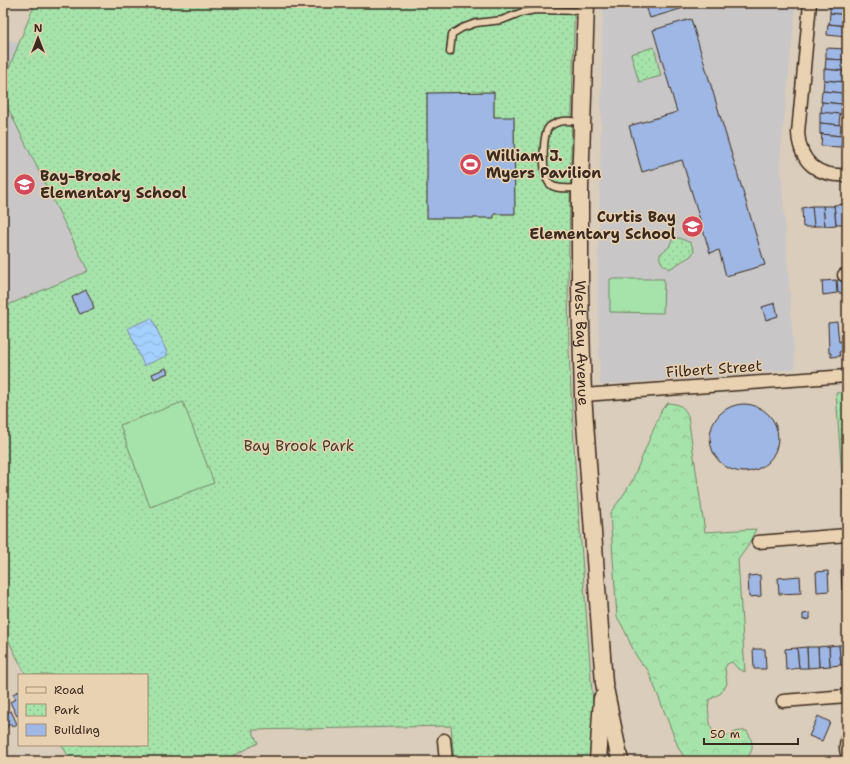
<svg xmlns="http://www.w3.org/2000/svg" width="850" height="764" viewBox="0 0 850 764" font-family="'Shantell Sans',sans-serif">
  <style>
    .built { fill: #c8c6c7 }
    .forest { fill: url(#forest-crowns); stroke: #708664 }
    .park { fill: url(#park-dots); stroke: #708664 }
    .garden { fill: url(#garden-furrows); stroke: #708664 }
    .pitch { fill: #a6e3aa; stroke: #708664 }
    .water { fill: url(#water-waves); stroke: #798ea4 }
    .building { fill: #9eb7e4; stroke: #3b2a1e }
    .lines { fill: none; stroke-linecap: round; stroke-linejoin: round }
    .lane-casing { stroke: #3b2a1e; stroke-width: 9 }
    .street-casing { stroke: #3b2a1e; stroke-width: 15 }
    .secondary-casing { stroke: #3b2a1e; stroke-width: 19 }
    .lane { stroke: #e9d2b1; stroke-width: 6 }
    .street { stroke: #e9d2b1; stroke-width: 12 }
    .secondary { stroke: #e9d2b1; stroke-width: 16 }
    .labels { text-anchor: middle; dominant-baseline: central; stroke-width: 3; stroke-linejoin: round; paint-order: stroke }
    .poi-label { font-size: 15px; font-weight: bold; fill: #3b2a1e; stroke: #e9d2b1; text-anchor: start }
    .street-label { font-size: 15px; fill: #3b2a1e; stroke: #e9d2b1 }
    .park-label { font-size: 15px; fill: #463c2c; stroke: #e9d2b1 }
  </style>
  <defs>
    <pattern id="forest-crowns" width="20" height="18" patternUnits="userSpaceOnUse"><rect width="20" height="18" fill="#a6e3aa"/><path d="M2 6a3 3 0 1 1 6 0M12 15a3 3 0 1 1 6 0" fill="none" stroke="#90c392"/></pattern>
    <pattern id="park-dots" width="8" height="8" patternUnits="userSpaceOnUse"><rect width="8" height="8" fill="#a6e3aa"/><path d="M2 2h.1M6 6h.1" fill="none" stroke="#90c392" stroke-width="1.8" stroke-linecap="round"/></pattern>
    <pattern id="garden-furrows" width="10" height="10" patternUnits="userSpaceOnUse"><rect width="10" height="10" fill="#a6e3aa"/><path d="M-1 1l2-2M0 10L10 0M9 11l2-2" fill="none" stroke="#90c392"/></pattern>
    <pattern id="water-waves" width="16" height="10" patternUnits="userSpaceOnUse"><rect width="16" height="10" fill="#a3d0fd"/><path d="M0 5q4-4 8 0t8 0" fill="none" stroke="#8db3d8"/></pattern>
  </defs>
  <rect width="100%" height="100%" fill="#dacdbb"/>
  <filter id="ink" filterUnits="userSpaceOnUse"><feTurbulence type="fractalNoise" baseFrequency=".025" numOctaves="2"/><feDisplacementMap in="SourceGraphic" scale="8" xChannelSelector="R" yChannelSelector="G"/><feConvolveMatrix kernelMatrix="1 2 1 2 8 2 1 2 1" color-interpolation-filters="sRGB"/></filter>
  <g filter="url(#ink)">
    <g class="built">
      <path d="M603 3H796L780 159 795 369 600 385 598 292Z"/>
      <path d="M3 37 19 44 3 83Z"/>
      <path d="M3 98 88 271 3 307Z"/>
    </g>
    <path class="forest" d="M668 403C679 404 684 406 688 416L705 532 756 529 748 546 738 560 745 672 738 669 732 662 727 664 725 668 727 684 721 693 709 700C707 713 710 726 715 738L719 740C729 735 735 730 747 731 754 742 755 754 742 761L686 760 679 749 648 670C632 657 629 634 617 617L610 513 622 497 632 481 662 409Z"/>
    <g class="park">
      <path d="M35 3H574V26L568 287 569 350 575 464 593 704 591 761H454L451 726 252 730 258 743 224 761H71L62 745H147V675H26L3 630V307L88 271 3 98V83Z"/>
      <path d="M654 47C657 57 658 66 661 76L639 82 631 54Z"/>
      <path d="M675 238H679L691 243 694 251 691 256 669 269C662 264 659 262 660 254L669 247 672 240Z"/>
    </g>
    <path class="garden" d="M847 392V518H845L836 393Z"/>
    <g class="pitch">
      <path d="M610 279H664L663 313 610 312Z"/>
      <path d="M183 402 214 483 150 507 120 425Z"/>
    </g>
    <path class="water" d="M152 318 168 355 144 366 128 328Z"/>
    <g class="building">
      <path d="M645 3H686L687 7 650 18Z"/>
      <path d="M830 3 847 4V15L830 13Z"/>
      <path d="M830 13 847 15V26L829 24Z"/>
      <path d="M691 19 765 265 726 276 719 250 710 253 682 160 642 172 629 126 677 112 653 30Z"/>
      <path d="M828 24 847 26V37L827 35Z"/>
      <path d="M826 48 846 49 845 60 826 59Z"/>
      <path d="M826 59 846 60 845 71 825 69Z"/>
      <path d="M824 69 844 71V82L824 80Z"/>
      <path d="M824 80 844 82 843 93 823 91Z"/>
      <path d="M822 91 842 93V104L821 102Z"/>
      <path d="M494 92V117H514L515 214H494V218H427V93Z"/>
      <path d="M822 102 842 104 841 114 821 113Z"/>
      <path d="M820 112 840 114 839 125 820 123Z"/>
      <path d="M820 123 841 125 840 136H842L820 134Z"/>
      <path d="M820 134 842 136 841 147 821 146 822 134Z"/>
      <path d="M845 204 847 224H836L834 205Z"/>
      <path d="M834 205 836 225 825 226 823 206H834Z"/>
      <path d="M812 206 813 207 814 227H803L802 208Z"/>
      <path d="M823 206 825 226H814L812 206Z"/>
      <path d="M844 279 845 293H838L837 280Z"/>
      <path d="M836 280 837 293 823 295 822 281Z"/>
      <path d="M86 290 91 299 94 308 80 314 75 306 72 297Z"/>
      <path d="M775 303 778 316 766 320 762 307Z"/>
      <path d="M837 322 839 342 842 341 843 351 839 352 840 356 831 357V353H829L828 323Z"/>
      <path d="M166 368 168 373 154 379 152 374Z"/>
      <circle cx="744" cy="438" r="34"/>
      <path d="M847 569V590H842L841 570Z"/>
      <path d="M828 571 829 591 817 592 816 572Z"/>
      <path d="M760 575 761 596 749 597 748 576Z"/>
      <path d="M800 576 801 593 779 594 778 578Z"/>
      <path d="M810 613V619L803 620V614Z"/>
      <path d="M839 645 841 665 830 666 829 646Z"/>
      <path d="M839 645H847V665H841Z"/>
      <path d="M829 646 830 666 819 667 818 647Z"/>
      <path d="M807 647 808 668H799L797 648Z"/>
      <path d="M807 647H818L819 667 808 668Z"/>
      <path d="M797 648 799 668 786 670 785 649Z"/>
      <path d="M753 649H765L766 669H754Z"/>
      <path d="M19 691V715L17 716 10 702 16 699 13 694Z"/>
      <path d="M11 711 17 724 12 727 11 724 3 729V715L5 718 7 717 5 714Z"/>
      <path d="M818 716 830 722 822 741 809 736Z"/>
    </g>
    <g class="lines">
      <defs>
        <g id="lane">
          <path d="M450 52 452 34 462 28 476 23 502 20 520 13 535 10 586 11"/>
          <path d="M579 188C571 188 558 190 551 185 541 178 543 140 547 130 548 128 551 125 554 124 562 119 573 121 581 122"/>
          <path d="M847 732C842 742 841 751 847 760"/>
        </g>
        <g id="street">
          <path d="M810 3 798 133C800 163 818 177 847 175"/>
          <path d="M844 275H847"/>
          <path d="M583 395 847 376"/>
          <path d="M758 542 847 535"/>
          <path d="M783 701 847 696"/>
          <path d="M444 740 446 761"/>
        </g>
        <g id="secondary">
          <path id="s1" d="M586 3 580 188V290L583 395 604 683 620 761"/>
          <path d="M598 761 602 698"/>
        </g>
      </defs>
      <use href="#lane" class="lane-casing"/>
      <use href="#street" class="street-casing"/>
      <use href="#secondary" class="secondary-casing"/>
      <use href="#lane" class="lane"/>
      <use href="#street" class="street"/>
      <use href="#secondary" class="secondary"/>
    </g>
  </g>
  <defs>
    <symbol id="stadium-disc" viewBox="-11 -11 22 22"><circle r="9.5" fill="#d1495b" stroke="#e9d2b1"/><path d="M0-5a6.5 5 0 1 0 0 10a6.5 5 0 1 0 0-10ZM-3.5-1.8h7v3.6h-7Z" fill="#fff"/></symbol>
    <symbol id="school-disc" viewBox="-11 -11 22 22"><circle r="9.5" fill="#d1495b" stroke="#e9d2b1"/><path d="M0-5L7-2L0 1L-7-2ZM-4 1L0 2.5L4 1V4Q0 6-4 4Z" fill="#fff"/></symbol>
  </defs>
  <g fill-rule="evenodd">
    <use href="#stadium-disc" x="458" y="152" width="25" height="25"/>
    <use href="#school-disc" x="12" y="172" width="25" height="25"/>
    <use href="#school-disc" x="680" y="214" width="25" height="25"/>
  </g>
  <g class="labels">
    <g class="poi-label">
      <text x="486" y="156">William J.<tspan x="486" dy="17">Myers Pavilion</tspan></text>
      <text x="40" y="176">Bay-Brook<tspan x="40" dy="17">Elementary School</tspan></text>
      <text x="676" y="217" text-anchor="end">Curtis Bay<tspan x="676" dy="17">Elementary School</tspan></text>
    </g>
    <g class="street-label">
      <text stroke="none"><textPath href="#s1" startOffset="340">West Bay Avenue</textPath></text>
      <text transform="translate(714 369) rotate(-4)">Filbert Street</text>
    </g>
    <g class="park-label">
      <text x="299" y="446">Bay Brook Park</text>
    </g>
  </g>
  <rect width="850" height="764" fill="none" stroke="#e9d2b1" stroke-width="16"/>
  <rect x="8" y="8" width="834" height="748" fill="none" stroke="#3b2a1e" stroke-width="1.5" filter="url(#ink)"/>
  <rect x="18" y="674" width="130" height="72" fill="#e9d2b1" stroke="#a38f76"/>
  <rect x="26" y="687" width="20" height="6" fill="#e9d2b1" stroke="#a38f76"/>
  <text x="54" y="694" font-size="12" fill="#3b2a1e">Road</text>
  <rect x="26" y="704" width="20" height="12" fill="url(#park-dots)" stroke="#a38f76"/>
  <text x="54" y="714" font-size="12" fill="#3b2a1e">Park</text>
  <rect x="26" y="724" width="20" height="12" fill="#9eb7e4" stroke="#a38f76"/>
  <text x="54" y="734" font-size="12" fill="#3b2a1e">Building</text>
  <g transform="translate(38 38)" stroke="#e9d2b1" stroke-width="3" paint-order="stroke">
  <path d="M0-3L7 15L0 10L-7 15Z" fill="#3b2a1e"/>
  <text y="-6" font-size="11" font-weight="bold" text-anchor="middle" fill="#3b2a1e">N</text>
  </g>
  <path d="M704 738v6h94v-6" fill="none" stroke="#3b2a1e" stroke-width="2"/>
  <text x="710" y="738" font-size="12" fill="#3b2a1e" stroke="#e9d2b1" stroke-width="3" paint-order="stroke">50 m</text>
</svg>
